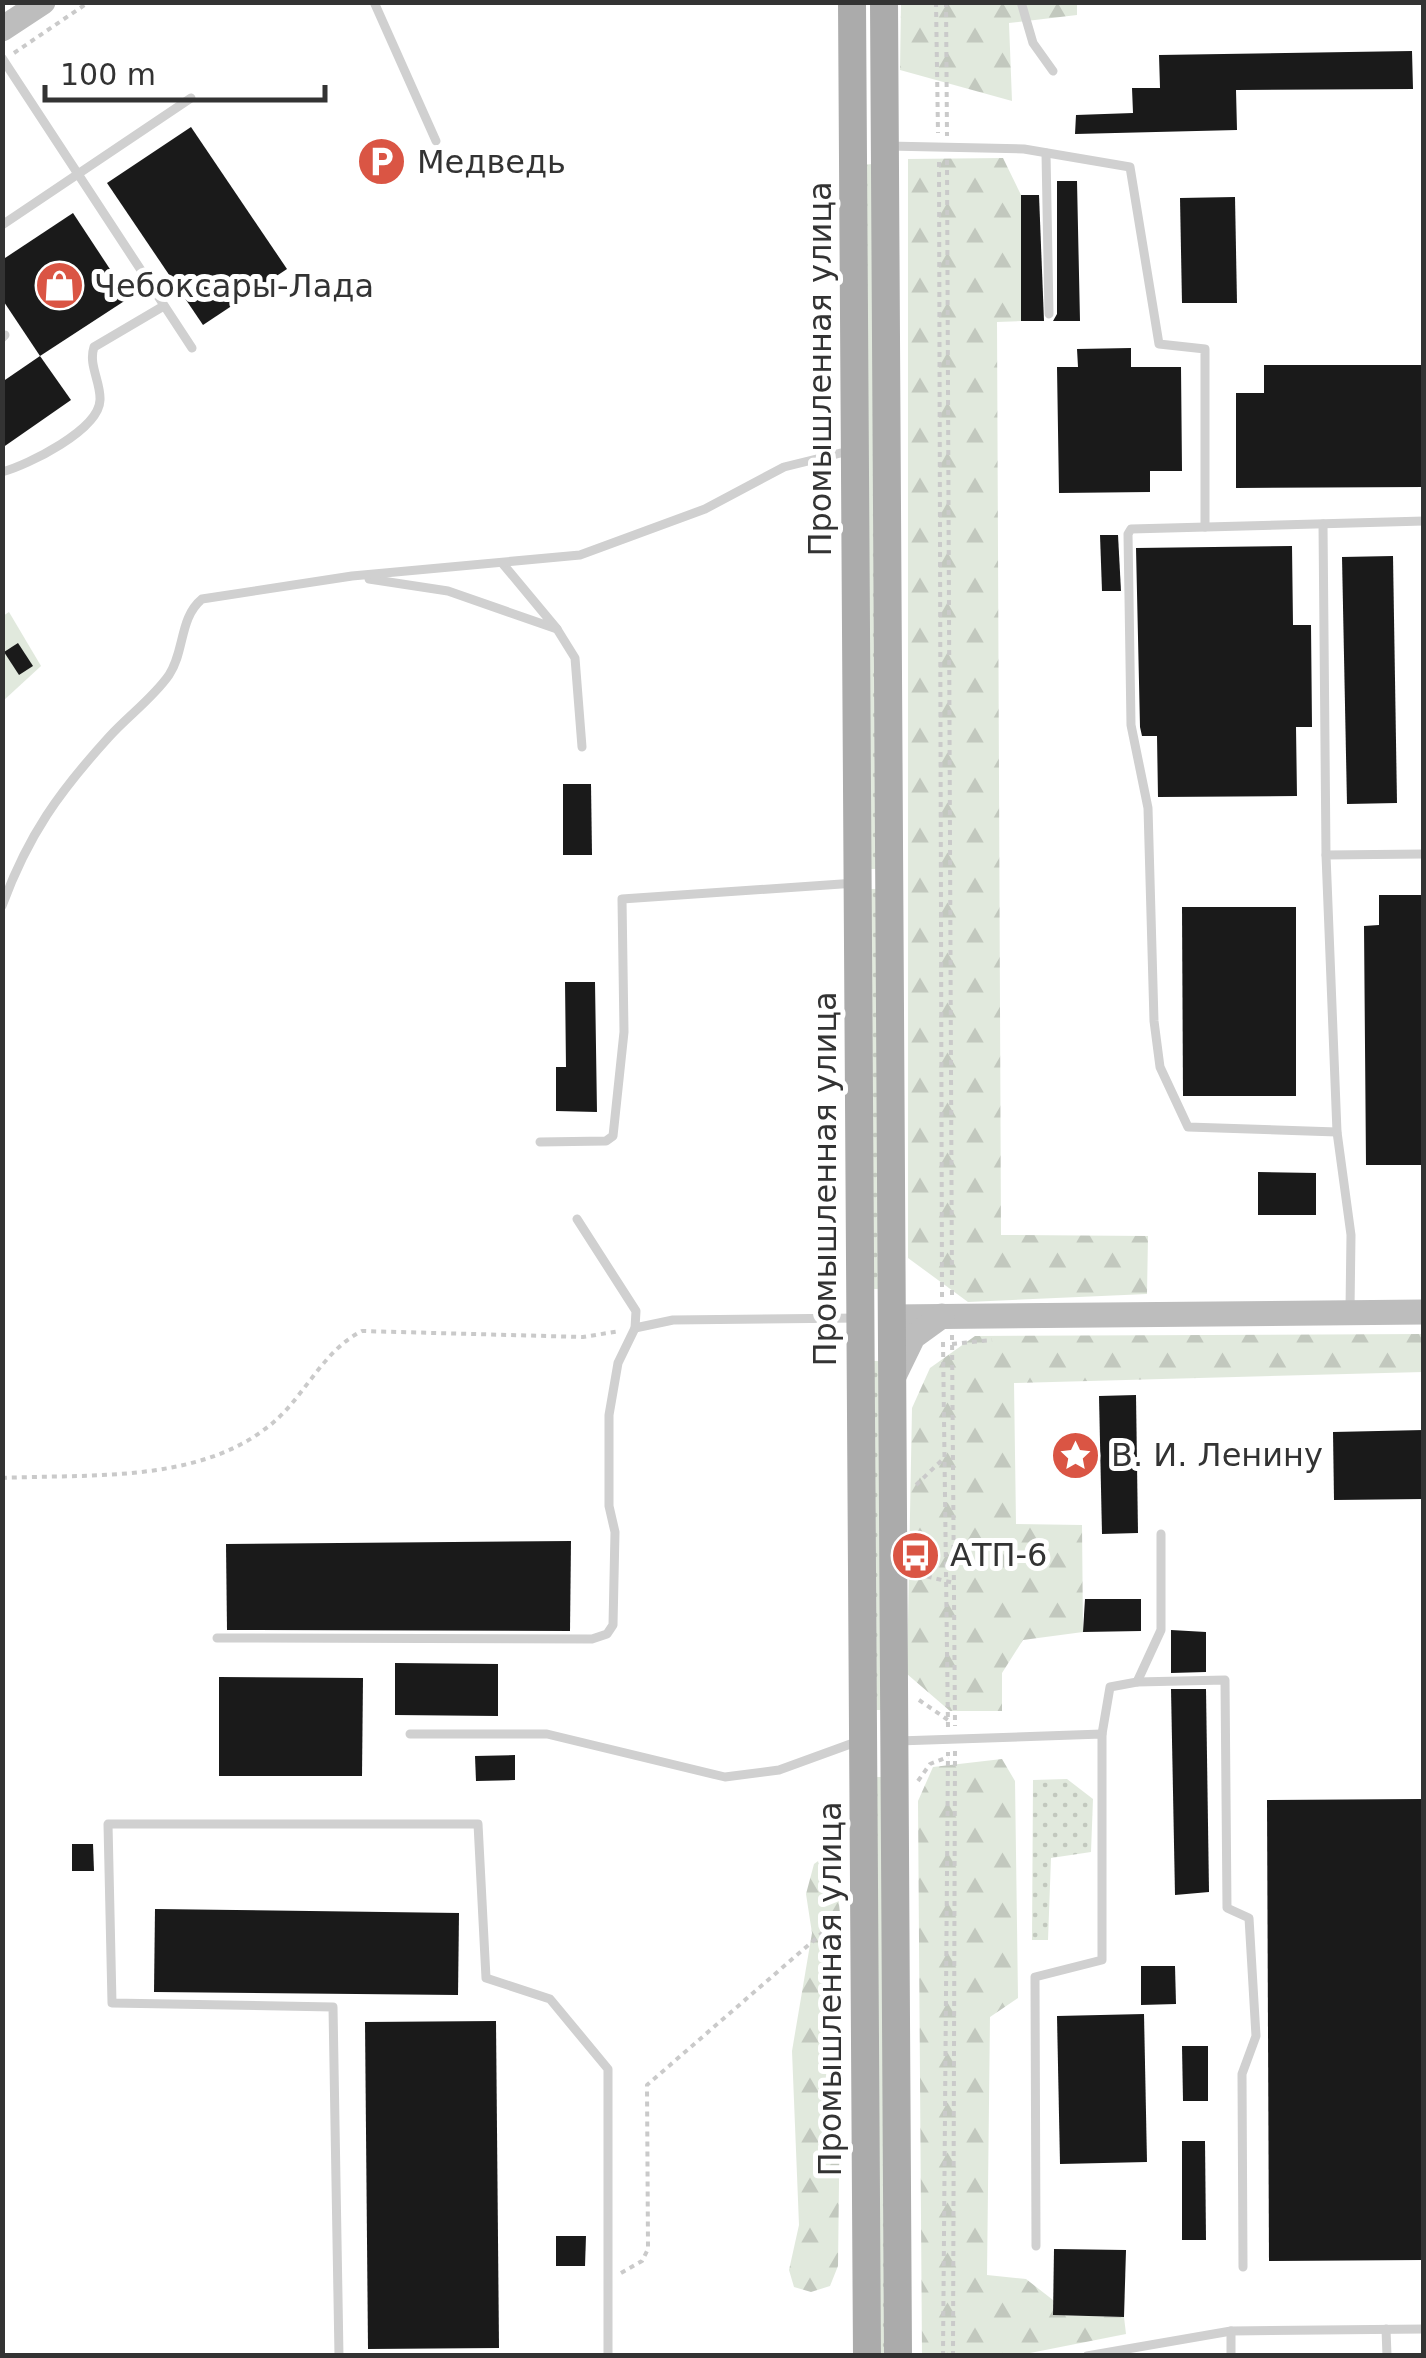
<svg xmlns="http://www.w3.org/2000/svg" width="1426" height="2358" viewBox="0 0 1426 2358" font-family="'DejaVu Sans',sans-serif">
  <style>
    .grass { fill: url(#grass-dots) }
    .forest { fill: url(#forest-firs) }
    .park { fill: #e1e9dd }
    .building { fill: #1a1a1a }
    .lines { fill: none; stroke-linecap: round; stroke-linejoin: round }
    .path { stroke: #cacaca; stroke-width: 4; stroke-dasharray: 5 5; stroke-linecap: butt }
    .lane { stroke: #d0d0d0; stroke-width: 9 }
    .secondary { stroke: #bdbdbd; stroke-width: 25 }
    .primary { stroke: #ababab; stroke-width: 28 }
    .labels { text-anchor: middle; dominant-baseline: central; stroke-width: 10; stroke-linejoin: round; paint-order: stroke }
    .poi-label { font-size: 32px; fill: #333; stroke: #fff; text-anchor: start }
    .street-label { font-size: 32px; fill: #333; stroke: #fff }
  </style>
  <defs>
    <pattern id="grass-dots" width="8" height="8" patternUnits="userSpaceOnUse" patternTransform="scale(2.5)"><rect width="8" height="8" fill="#e1e9dd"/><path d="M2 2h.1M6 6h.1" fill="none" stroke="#c2c8be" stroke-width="1.8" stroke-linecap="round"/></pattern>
    <pattern id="forest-firs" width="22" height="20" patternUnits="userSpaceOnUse" patternTransform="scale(2.5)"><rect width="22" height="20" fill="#e1e9dd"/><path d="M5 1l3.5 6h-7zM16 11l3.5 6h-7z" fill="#c2c8be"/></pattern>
  </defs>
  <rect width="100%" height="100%" fill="#fff"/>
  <g class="grass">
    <path d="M872 164 876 869H868L863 165Z"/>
    <path d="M867 889H876L880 1289H870Z"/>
    <path d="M871 1361H882L885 1710H874Z"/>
    <path d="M874 1777H885L889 2356 878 2355Z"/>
    <path d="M1067 1779 1093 1799 1091 1852 1051 1858 1048 1940H1032L1033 1780Z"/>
  </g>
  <g class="forest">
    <path d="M901 3H1077V15L1009 23 1012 101 900 70Z"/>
    <path d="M1003 158 1021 195V321L997 322 1001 1235 1148 1236 1147 1294 968 1302 908 1258V159Z"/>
    <path d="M1423 1334V1372L1014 1383 1016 1524 1082 1525 1083 1632 1023 1640 1002 1673V1711H950L907 1674 912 1408 930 1368 975 1336Z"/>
    <path d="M1002 1759 1015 1781 1018 1998 990 2017 987 2275 1026 2279 1053 2300V2315L1124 2317 1126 2334 1020 2355H922L918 1801 933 1767Z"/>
    <path d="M825 1856 835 1865 842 1933 838 2266 830 2286 811 2292 794 2287 789 2270 799 2225 792 2051 812 1933 806 1894 814 1864Z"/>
  </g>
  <path class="park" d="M9 612 41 666 3 701V616Z"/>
  <g class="building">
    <path d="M1412 51 1413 89 1236 90 1237 130 1075 134 1076 115 1133 113 1132 88H1160L1159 55Z"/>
    <path d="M191 127 287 269 203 325 107 183Z"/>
    <path d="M1057 181H1077L1080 321H1053L1057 314Z"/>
    <path d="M1021 195H1039L1044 321H1021Z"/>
    <path d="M1235 197 1237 303H1182L1180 198Z"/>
    <path d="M73 213 129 298 40 356 2 299V260Z"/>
    <path d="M1131 348V367H1181L1182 471H1150V492L1059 493 1057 367H1078L1077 349Z"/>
    <path d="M40 356 71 400 2 448V382Z"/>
    <path d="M1264 365H1424V487L1236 488V393H1264Z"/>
    <path d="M1100 535H1118L1121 591H1102Z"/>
    <path d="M1292 546 1293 625H1311L1312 727H1296L1297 796 1158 797 1157 736H1142L1140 727 1136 548Z"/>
    <path d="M1393 556 1397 803 1347 804 1342 557Z"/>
    <path d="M18 643 33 666 19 675 4 652Z"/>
    <path d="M563 784H591L592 855H563Z"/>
    <path d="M1379 895H1424V1165H1366L1364 926 1379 925Z"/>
    <path d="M1182 907H1296V1096H1183Z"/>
    <path d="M565 982H595L597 1112 556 1111V1067H566Z"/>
    <path d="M1258 1172 1316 1173V1215H1258Z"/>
    <path d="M1136 1395 1138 1533 1102 1534 1099 1396Z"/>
    <path d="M1424 1430V1499L1334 1500 1333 1432Z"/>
    <path d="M571 1541 570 1631 227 1630 226 1544Z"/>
    <path d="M1085 1599H1141V1631L1083 1632Z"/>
    <path d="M1171 1630 1206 1632V1672L1171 1673Z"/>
    <path d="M395 1663 498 1664V1716L395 1715Z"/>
    <path d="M219 1677 363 1678 362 1776H219Z"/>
    <path d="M1171 1689H1206L1209 1892 1175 1895Z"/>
    <path d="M515 1755V1780L476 1781 475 1756Z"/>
    <path d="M1424 1799V2260L1269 2261 1267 1800Z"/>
    <path d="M72 1844H93L94 1871H72Z"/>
    <path d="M155 1909 459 1913 458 1995 154 1992Z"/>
    <path d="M1141 1966H1175L1176 2004 1141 2005Z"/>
    <path d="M1144 2014 1147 2162 1060 2164 1057 2016Z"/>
    <path d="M496 2021 499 2348 368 2349 365 2022Z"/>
    <path d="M1182 2046H1208V2101H1183Z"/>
    <path d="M1182 2141H1205L1206 2240H1182Z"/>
    <path d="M556 2236H586L585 2266H556Z"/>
    <path d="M1054 2249 1126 2250 1124 2317 1053 2315Z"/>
  </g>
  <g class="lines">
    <g class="path">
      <path d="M936 2 938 133"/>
      <path d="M946 2 947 136"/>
      <path d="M14 53 89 2"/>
      <path d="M947 160 952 1296"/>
      <path d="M939 162 942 1298"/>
      <path d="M952 1335 955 1726"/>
      <path d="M943 1342 948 1728"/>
      <path d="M952 1344 992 1340"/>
      <path d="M2 1478C87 1474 194 1483 265 1429 303 1402 320 1352 362 1331L583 1337 620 1331"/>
      <path d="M916 1485 942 1460"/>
      <path d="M917 1574 954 1583"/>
      <path d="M919 1700 948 1720"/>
      <path d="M918 1781 930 1764 948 1757"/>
      <path d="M621 2273 642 2261 648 2249 647 2085 843 1915"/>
      <path d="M943 2356 948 1752"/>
      <path d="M953 2356 955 1750"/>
    </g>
    <g class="lane">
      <path d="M374 2 436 141"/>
      <path d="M1021 2 1033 43 1053 71"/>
      <path d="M2 58 192 348"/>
      <path d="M888 146 1024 149 1130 167 1159 344 1205 349V527"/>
      <path d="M1046 153 1049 314"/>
      <path d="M2 225 191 98"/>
      <path d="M2 338 5 335"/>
      <path d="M2 472C28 465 99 430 100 400 101 382 88 365 94 347L162 307"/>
      <path d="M1323 524 1326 855"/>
      <path d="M369 579 448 591 557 629 503 564"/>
      <path d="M557 629 575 658 582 747"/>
      <path d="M2 906C28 835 59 792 109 737 128 716 153 698 169 675 185 651 179 618 202 599L352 576 580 555 705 509 784 467 853 450"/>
      <path d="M1337 1132 1188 1127 1160 1067 1154 1021 1148 808 1131 725 1128 534 1131 529 1424 521"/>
      <path d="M540 1142 606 1141 613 1136 624 1032 622 899 856 883"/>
      <path d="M1350 1309 1351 1235 1337 1132 1326 855 1424 854"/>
      <path d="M635 1328 673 1320 859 1318"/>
      <path d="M217 1638 592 1639 607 1634 613 1625 615 1532 609 1506V1415L618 1363 635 1328 636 1311 577 1219"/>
      <path d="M1137 1682 1161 1630V1534"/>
      <path d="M410 1734H547L725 1777 779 1770 856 1742"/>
      <path d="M1102 1734 1110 1687 1137 1682 1225 1680 1227 1908 1249 1918 1256 2036 1242 2074 1243 2267"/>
      <path d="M898 1741 1102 1734V1960L1035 1977 1036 2246"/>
      <path d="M1386 2329 1387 2356"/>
      <path d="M339 2356 333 2007 112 2003 108 1824H478L486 1978 550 1999 608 2069V2356"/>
      <path d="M1087 2356 1231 2331 1424 2329"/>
      <path d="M1231 2356V2331"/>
    </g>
    <g class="secondary">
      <path d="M2 29 43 2"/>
      <path d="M892 1317 1424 1312"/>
      <path d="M894 1376 913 1337 942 1316"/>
    </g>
    <g class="primary">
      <path d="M852 2 867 2356"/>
      <path d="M884 2 898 2356"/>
    </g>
  </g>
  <defs>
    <symbol id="parking-disc" viewBox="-11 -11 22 22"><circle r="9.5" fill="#da5544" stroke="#fff"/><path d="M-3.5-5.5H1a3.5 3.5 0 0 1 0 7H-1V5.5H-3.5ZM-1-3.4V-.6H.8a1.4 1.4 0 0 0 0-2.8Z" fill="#fff"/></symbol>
    <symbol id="shop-disc" viewBox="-11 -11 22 22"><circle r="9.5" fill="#da5544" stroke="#fff"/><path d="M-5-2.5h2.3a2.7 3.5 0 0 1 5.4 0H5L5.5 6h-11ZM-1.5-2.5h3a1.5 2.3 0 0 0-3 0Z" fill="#fff"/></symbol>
    <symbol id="sight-disc" viewBox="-11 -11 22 22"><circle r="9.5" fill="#da5544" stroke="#fff"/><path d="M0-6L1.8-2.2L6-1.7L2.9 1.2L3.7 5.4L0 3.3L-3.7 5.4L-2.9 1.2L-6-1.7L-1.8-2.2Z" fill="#fff"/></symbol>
    <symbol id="bus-disc" viewBox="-11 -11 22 22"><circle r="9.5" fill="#da5544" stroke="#fff"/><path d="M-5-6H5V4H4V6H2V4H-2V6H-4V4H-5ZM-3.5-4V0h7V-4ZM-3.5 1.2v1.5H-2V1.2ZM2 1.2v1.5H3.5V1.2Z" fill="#fff"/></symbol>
  </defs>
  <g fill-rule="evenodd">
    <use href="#parking-disc" x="354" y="134" width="55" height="55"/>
    <use href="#shop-disc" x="32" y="258" width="55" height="55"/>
    <use href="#sight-disc" x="1048" y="1428" width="55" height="55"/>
    <use href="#bus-disc" x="888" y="1528" width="55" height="55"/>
  </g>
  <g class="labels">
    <g class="poi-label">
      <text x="417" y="162">Медведь</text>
      <text x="94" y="286">Чебоксары-Лада</text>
      <text x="1111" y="1455">В. И. Ленину</text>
      <text x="950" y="1555">АТП-6</text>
    </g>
    <g class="street-label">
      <text transform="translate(820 369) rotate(-90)">Промышленная улица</text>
      <text transform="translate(825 1179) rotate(-90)">Промышленная улица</text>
      <text transform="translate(830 1989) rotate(-90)">Промышленная улица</text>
    </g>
  </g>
  <rect width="1426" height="2358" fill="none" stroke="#333333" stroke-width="10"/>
  <path d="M45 85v15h280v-15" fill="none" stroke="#333333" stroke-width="5"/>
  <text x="60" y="85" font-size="30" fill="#333333" stroke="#ffffff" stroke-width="8" paint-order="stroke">100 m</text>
</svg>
